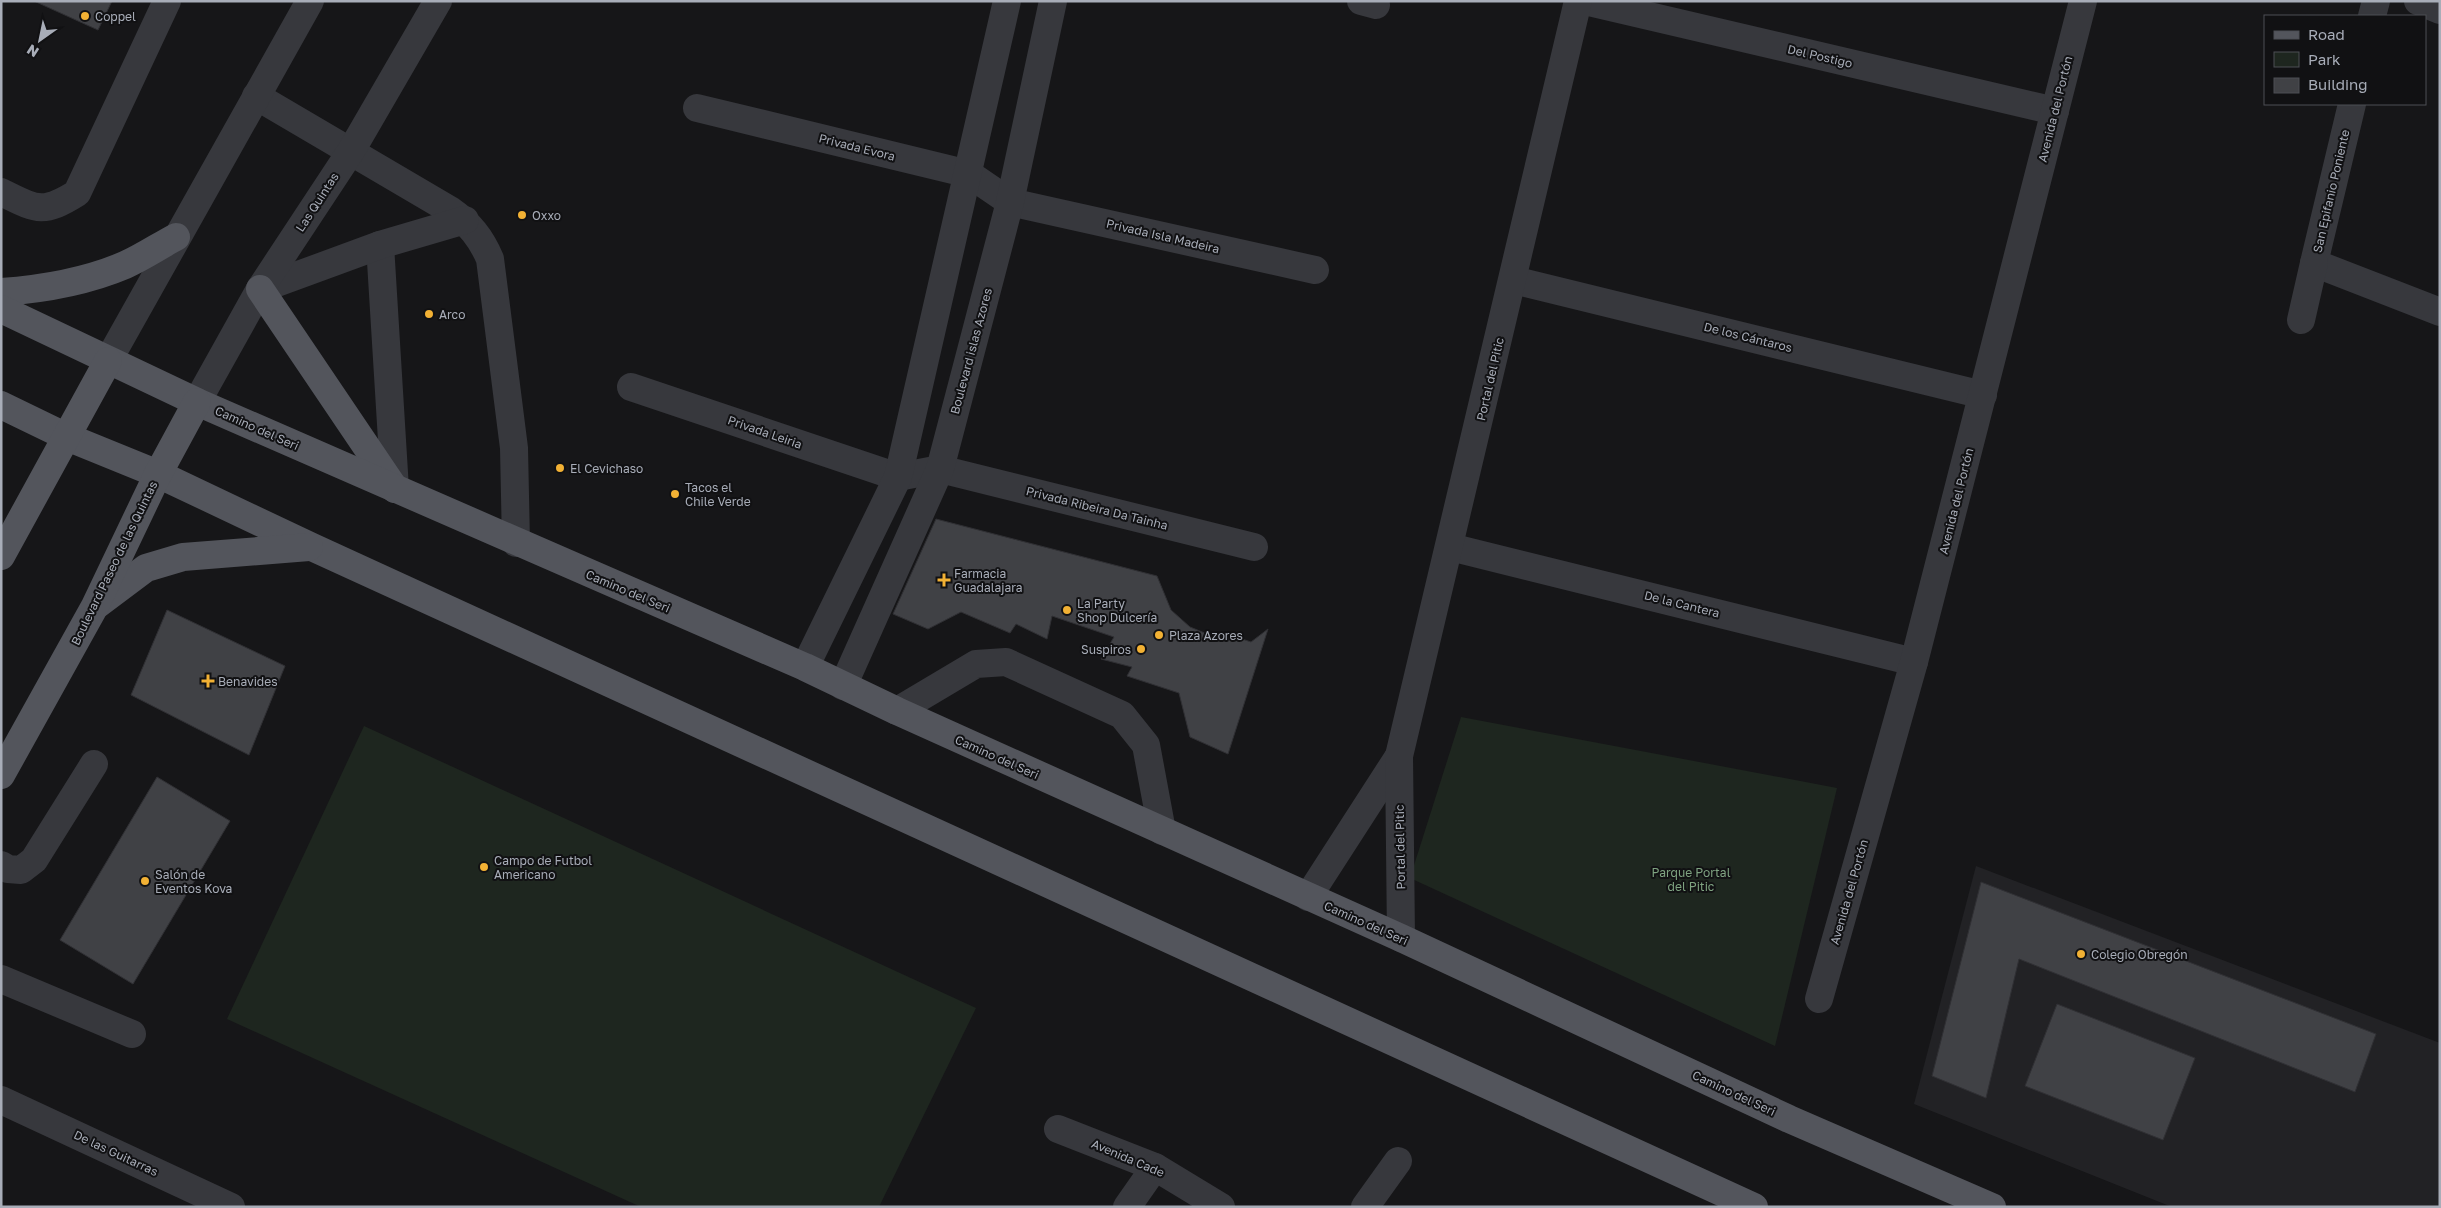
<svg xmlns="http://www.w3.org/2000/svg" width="2441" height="1208" viewBox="0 0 2441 1208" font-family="'Golos Text',sans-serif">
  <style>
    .built { fill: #222225 }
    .green { fill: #1e261f }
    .building { fill: #404145; stroke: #303034 }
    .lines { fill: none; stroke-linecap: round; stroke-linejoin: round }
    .minor { stroke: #37383d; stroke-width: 28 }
    .major { stroke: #53555c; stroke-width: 28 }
    .poi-dot { fill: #f2b134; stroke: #111113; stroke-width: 2 }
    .labels { text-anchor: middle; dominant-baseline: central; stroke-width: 4; stroke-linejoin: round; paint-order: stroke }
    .poi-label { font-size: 12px; fill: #a8adb8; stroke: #111113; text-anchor: start }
    .street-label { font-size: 12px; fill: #a8adb8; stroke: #111113 }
    .park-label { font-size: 12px; fill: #7fa381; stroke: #111113 }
  </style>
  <rect width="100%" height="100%" fill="#161618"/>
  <path class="built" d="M1976 866 2440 1043V1207H2172L1914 1104Z"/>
  <g class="green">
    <path d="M1461 717 1837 788 1775 1046 1410 878Z"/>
    <path d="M364 726 976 1008 879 1207H641L227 1019Z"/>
  </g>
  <g class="building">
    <path d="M34 1H112L98 30Z"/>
    <path d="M936 519 1157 576 1171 610 1190 627 1217 638 1221 632 1251 642 1268 629 1228 754 1190 737 1179 693 1127 676 1132 667 1101 659 1114 637 1052 616 1047 639 1016 624 1010 633 961 612 928 629 893 614Z"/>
    <path d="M167 610 285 666 249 755 131 695Z"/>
    <path d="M157 777 230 821 133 984 60 940Z"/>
    <path d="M1981 882 2376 1034 2355 1092 2019 959 1986 1098 1932 1076Z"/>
    <path d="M2057 1004 2195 1058 2163 1140 2025 1086Z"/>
  </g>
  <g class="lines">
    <g class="minor">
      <path d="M1361 1 1376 5"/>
      <path d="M1585 1 2055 111"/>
      <path d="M2418 1 2440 10"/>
      <path d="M2372 16 2376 1"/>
      <path d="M256 96 450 210C470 224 481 238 490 259L514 448 516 543"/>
      <path d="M2352 104 2314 263 2440 312"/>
      <path d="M697 108 969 174 1010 202 1315 270"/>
      <path d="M1 192C36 209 42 215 77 193L167 1"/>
      <path d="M380 245 395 489"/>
      <path d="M1513 280 1983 395"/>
      <path d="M260 289 380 245 465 220"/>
      <path d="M2301 320 2314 263"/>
      <path d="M108 361 310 1"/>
      <path d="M631 387 898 477 940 469 1254 547"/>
      <path d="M197 402 260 289 351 151 438 1"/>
      <path d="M1450 547 1914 662"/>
      <path d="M805 667 898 477 1007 1"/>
      <path d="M843 686 940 469 1010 202 1053 1"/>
      <path d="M897 711 976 664 1006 662 1122 715 1146 745 1162 831"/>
      <path d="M1 865 8 869 21 870 34 860 94 764"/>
      <path d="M1308 897 1399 756"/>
      <path d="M1401 938 1399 756 1578 1"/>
      <path d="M1 979 132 1034"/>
      <path d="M1819 999 1914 662 2083 1"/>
      <path d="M1 1100 231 1207"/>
      <path d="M1058 1129 1155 1167 1221 1207"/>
      <path d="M1127 1207 1155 1167"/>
      <path d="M1365 1207 1398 1161"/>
    </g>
    <g class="major">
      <path d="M260 289 395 489"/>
      <path d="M1 292C44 289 85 282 125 265 143 257 159 246 176 237"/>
      <path d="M1 309 197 402 805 667 897 711 1401 938 1789 1119 1992 1207"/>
      <path d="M1 405 67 437 158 474 312 547 1754 1207"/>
      <path d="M1 556 108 361"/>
      <path d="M98 604 146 568 183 557 309 547"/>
      <path d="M1 775 95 606 158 474 197 402"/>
    </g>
  </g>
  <g class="poi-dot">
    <circle cx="85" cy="16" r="5"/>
    <circle cx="522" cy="215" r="5"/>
    <circle cx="429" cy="314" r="5"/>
    <circle cx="560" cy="468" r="5"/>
    <circle cx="675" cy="494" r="5"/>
    <path d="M941.5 572.5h5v5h5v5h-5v5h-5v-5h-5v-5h5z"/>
    <circle cx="1067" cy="610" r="5"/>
    <circle cx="1159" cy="635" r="5"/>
    <circle cx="1141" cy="649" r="5"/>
    <path d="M205.5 673.5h5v5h5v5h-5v5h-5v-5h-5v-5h5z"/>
    <circle cx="484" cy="867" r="5"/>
    <circle cx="145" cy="881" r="5"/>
    <circle cx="2081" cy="954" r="5"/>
  </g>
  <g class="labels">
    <g class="poi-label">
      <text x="95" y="16">Coppel</text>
      <text x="532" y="215">Oxxo</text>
      <text x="439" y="314">Arco</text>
      <text x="570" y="468">El Cevichaso</text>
      <text x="685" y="487">Tacos el<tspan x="685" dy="14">Chile Verde</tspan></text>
      <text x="954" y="573">Farmacia<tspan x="954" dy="14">Guadalajara</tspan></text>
      <text x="1077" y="603">La Party<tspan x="1077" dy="14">Shop Dulcería</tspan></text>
      <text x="1169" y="635">Plaza Azores</text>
      <text x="1131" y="649" text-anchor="end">Suspiros</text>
      <text x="218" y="681">Benavides</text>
      <text x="494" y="860">Campo de Futbol<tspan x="494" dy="14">Americano</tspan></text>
      <text x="155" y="874">Salón de<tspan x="155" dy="14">Eventos Kova</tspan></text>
      <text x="2091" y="954">Colegio Obregón</text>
    </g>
    <g class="street-label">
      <text transform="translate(1820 56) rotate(13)">Del Postigo</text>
      <text transform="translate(2055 109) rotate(-76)">Avenida del Portón</text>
      <text transform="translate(857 147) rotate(14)">Privada Evora</text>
      <text transform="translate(2331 191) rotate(-77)">San Epifanio Poniente</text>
      <text transform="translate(317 202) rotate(-57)">Las Quintas</text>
      <text transform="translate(1163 236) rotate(13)">Privada Isla Madeira</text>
      <text transform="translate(1748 337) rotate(14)">De los Cántaros</text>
      <text transform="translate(971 351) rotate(-75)">Boulevard islas Azores</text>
      <text transform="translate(1490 379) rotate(-77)">Portal del Pitic</text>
      <text transform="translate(257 428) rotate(24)">Camino del Seri</text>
      <text transform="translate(765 432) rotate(19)">Privada Leiria</text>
      <text transform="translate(1956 501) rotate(-76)">Avenida del Portón</text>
      <text transform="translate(1097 508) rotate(14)">Privada Ribeira Da Tainha</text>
      <text transform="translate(114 563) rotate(-64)">Boulevard Paseo de las Quintas</text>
      <text transform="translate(628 591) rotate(23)">Camino del Seri</text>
      <text transform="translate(1682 604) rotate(14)">De la Cantera</text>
      <text transform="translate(997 757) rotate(24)">Camino del Seri</text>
      <text transform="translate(1400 847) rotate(-91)">Portal del Pitic</text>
      <text transform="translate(1849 892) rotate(-74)">Avenida del Portón</text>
      <text transform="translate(1366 923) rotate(24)">Camino del Seri</text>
      <text transform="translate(1734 1093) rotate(25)">Camino del Seri</text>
      <text transform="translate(116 1153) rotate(25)">De las Guitarras</text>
      <text transform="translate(1128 1158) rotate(23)">Avenida Cade</text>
    </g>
    <g class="park-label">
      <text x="1691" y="872">Parque Portal<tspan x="1691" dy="14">del Pitic</tspan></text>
    </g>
  </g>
  <rect width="2441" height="1208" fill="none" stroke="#a8adb8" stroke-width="5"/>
  <rect x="2264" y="15" width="162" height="90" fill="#111113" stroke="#4d4f55"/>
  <rect x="2274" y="31" width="25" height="8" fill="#53555c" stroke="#4d4f55"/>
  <text x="2308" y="40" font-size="15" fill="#a8adb8">Road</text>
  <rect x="2274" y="52" width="25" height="15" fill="#1e261f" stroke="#4d4f55"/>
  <text x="2308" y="65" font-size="15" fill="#a8adb8">Park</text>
  <rect x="2274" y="78" width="25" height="15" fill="#404145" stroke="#4d4f55"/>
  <text x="2308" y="90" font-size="15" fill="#a8adb8">Building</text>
  <g transform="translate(40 40) rotate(213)" stroke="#111113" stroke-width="4" paint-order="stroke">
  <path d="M0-4L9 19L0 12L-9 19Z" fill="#a8adb8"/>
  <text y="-8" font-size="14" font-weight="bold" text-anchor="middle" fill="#a8adb8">N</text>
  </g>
</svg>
